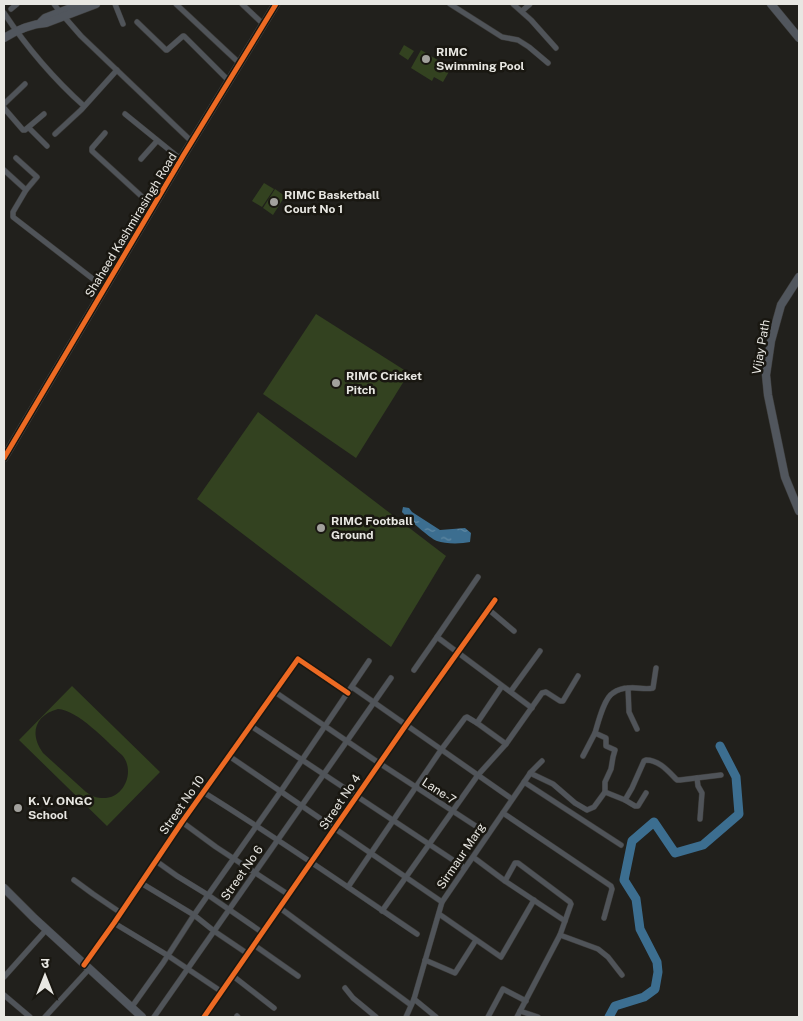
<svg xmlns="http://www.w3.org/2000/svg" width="803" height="1021" viewBox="0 0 803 1021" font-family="'Public Sans','Noto Sans Devanagari',sans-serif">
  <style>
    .park { fill: #334220; fill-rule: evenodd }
    .water { fill: url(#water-ripples) }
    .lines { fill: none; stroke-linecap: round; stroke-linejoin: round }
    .river { stroke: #3c6e90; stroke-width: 9 }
    .street-casing { stroke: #3c3b39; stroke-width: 6 }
    .secondary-casing { stroke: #3c3b39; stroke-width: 9 }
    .street { stroke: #505459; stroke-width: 5 }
    .secondary { stroke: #51565d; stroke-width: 8 }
    .cycleway-casing { stroke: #191711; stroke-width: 8 }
    .cycleway { stroke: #ed6a23; stroke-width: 5 }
    .poi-dot { fill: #a2a19d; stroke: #191711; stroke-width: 2 }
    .labels { text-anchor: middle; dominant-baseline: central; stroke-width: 5; stroke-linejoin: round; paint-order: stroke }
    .poi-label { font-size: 12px; font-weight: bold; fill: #e8e7e2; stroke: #191711; text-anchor: start }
    .street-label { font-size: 12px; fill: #e8e7e2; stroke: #191711 }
  </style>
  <defs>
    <pattern id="water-ripples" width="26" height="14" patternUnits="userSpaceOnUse" patternTransform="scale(1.25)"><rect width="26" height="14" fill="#3c6e90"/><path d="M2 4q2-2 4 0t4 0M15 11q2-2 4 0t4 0" fill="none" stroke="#628aa4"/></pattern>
  </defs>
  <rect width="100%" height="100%" fill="#21201c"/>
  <g class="park">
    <path d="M404 45 414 51 408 60 399 54Z"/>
    <path d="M421 50 451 68 443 82 434 77 432 81 411 68Z"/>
    <path d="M264 183 274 189 262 207 252 201Z"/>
    <path d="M275 189 285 196 273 215 263 208Z"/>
    <path d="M316 314 409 373 356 458 263 394Z"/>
    <path d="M258 412 446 556 391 647 197 499Z"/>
    <path d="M72 686 160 772 107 826 19 740ZM58 709C78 710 106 741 122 755 136 771 124 800 101 798 96 798 90 795 86 792L43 753C29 734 35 715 58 709Z"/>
  </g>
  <path class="water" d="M403 507 409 508 412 512 440 530 465 528 471 533 470 542C461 544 445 544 437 541 429 538 409 519 402 512Z"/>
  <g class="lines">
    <path class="river" d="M609 1017 615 1006 644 997 655 989 658 972 657 962 640 929 636 899 624 880 632 841 654 822 675 853 703 845 739 814 736 777 720 746"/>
    <defs>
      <g id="street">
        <path d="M54 4 60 12 81 36 189 139"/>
        <path d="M115 4 123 24"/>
        <path d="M176 4 237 61"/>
        <path d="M242 4 261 22"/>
        <path d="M450 4 502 37 518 40 529 47 548 63"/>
        <path d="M513 4 531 20 556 48"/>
        <path d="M11 9 17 4"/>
        <path d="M522 11 530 4"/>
        <path d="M4 13C26 46 55 80 84 106"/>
        <path d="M137 22 166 50H167L183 36H184L226 78"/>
        <path d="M4 104 25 84"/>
        <path d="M4 108 23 130H25L44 114"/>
        <path d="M125 114 178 157"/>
        <path d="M29 128 47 146"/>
        <path d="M105 133 92 148V151L150 204"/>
        <path d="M55 134 81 110 117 70"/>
        <path d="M16 158 37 177 26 190 13 212V217L102 286"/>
        <path d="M141 159 157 141"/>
        <path d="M4 170 26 190"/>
        <path d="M488 609 514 631"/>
        <path d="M437 637 478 577"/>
        <path d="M414 670 437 637 532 708"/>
        <path d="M352 687 512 799"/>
        <path d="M628 688 629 712 637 729"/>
        <path d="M511 691 540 651"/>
        <path d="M275 692 379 763 488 834"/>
        <path d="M477 723 506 744"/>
        <path d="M251 726 465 868"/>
        <path d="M595 733C598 723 604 698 613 693 617 690 624 688 629 688 637 687 645 690 653 688L656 668"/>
        <path d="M229 756 442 902"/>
        <path d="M583 756 595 733 606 738V746L615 750 613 757 611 769 605 782V792"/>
        <path d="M530 773 553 784 575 803 587 810 594 807 605 792 625 800 632 788 644 761 646 760C659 760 668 771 677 780H680L721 775"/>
        <path d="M697 778 698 786 702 793 700 819"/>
        <path d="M524 782 621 845"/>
        <path d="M203 792C276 837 346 886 417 934"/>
        <path d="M625 800 635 806H638L646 793"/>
        <path d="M503 813 611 886 612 889 604 918"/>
        <path d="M182 822 216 847 289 895"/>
        <path d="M473 857 505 881 565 921"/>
        <path d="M156 861 177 876 208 895 263 933"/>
        <path d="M74 880 93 894 121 913"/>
        <path d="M505 881 515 863H518L570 902 571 904 560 935 517 1017"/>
        <path d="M141 883 194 915 214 931 248 954"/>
        <path d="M348 887 441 750 465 718 467 717 477 723 502 686"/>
        <path d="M280 908 411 1005"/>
        <path d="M382 911 478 775 506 744 542 693 546 692 560 701H563L578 676"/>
        <path d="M439 914 501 957 534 900"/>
        <path d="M114 923 167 955 222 992"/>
        <path d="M560 935 598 949 608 957 622 975"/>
        <path d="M254 945 298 976"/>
        <path d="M425 960 455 973 476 940"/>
        <path d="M84 965 114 923 182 822 298 659 348 693"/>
        <path d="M233 976 274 1008"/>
        <path d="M4 977 46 930"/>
        <path d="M345 988 353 998 376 1017"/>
        <path d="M4 995 30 1017"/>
        <path d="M414 999 436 1017"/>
        <path d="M131 1008 163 963 194 915 281 791 369 661"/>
        <path d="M520 1011 538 1017"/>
        <path d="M237 1016 238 1017"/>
        <path d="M45 1017 89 969"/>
        <path d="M154 1017 391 678"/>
        <path d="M204 1017 406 725 495 600"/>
        <path d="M406 1017 414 999 442 902 531 772 542 761"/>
        <path d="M488 1017 503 989 526 1001"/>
      </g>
      <g id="secondary">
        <path d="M771 4 799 38"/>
        <path d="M41 22 45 18 81 4"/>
        <path d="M4 38C17 30 31 24 46 23L96 4"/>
        <path d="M799 277 781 305 771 341 766 375 768 395 785 477 799 511"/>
        <path d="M4 458 183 156 276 4"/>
        <path d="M4 888 34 918 142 1017"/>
      </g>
    </defs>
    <use href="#street" class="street-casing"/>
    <use href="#secondary" class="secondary-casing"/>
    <use href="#street" class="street"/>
    <use href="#secondary" class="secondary"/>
    <defs>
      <g id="cycleway">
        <path d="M4 458 183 156 276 4"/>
        <path d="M84 965 114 923 182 822 298 659 348 693"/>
        <path d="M204 1017 406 725 495 600"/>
      </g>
    </defs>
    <use href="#cycleway" class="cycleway-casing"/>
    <use href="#cycleway" class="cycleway"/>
  </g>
  <g class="poi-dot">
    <circle cx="426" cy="59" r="5"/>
    <circle cx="274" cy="202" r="5"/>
    <circle cx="336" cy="383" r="5"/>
    <circle cx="321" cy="528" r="5"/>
    <circle cx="18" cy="808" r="5"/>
  </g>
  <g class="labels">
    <g class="poi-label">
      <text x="436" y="52">RIMC<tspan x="436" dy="14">Swimming Pool</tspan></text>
      <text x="284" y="195">RIMC Basketball<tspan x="284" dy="14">Court No 1</tspan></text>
      <text x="346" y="376">RIMC Cricket<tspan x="346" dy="14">Pitch</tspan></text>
      <text x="331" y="521">RIMC Football<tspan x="331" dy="14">Ground</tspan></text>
      <text x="28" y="801">K. V. ONGC<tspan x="28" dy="14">School</tspan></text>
    </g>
    <g class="street-label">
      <text transform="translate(131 225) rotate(-59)">Shaheed Kashmirasingh Road</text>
      <text transform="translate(761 347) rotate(-80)">Vijay Path</text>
      <text transform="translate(439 791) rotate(33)">Lane-7</text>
      <text transform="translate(340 802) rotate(-56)">Street No 4</text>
      <text transform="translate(182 805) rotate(-55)">Street No 10</text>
      <text transform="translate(461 856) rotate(-56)">Sirmaur Marg</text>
      <text transform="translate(242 873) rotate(-55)">Street No 6</text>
    </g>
  </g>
  <rect width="803" height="1021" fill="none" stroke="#e8e7e2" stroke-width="10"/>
  <g transform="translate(45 976)" stroke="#191711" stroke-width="4" paint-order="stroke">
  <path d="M0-4L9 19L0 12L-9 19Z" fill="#e8e7e2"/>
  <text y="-8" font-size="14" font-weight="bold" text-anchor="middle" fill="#e8e7e2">उ</text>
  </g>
</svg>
